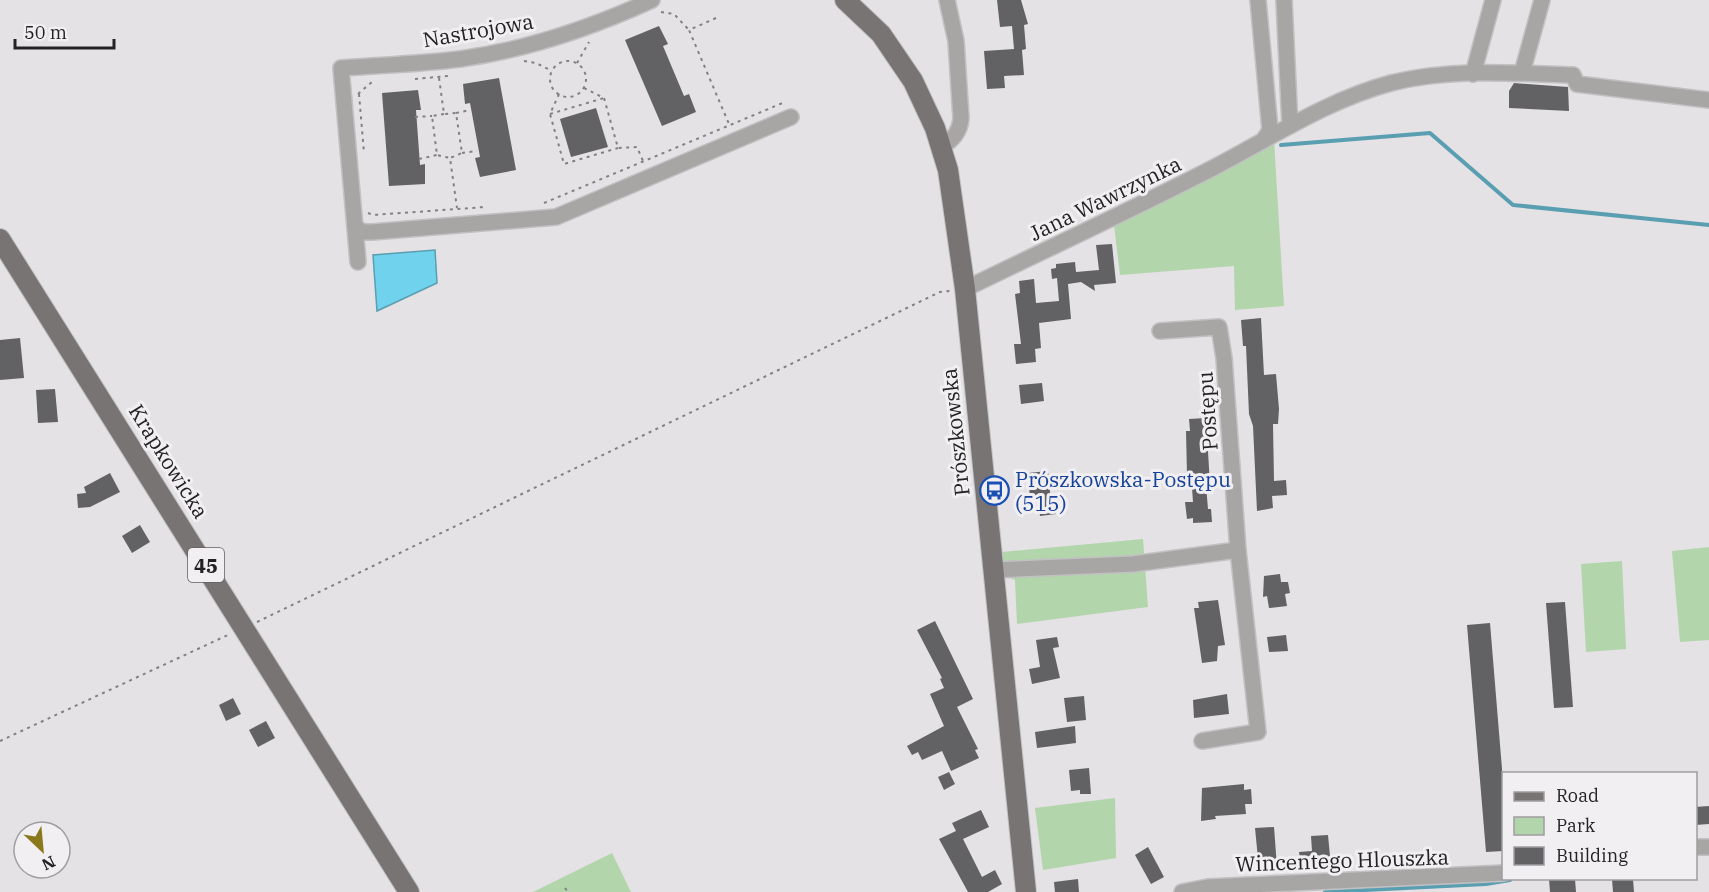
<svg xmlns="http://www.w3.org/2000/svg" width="1709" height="892" viewBox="0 0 1709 892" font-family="'IBM Plex Serif',serif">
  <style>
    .green { fill: #b2d5ab }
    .water { fill: #71d2ee; stroke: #5a9eb1; stroke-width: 1.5 }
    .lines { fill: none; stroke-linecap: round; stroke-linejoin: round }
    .stream { stroke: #5a9eb1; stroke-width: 4 }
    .building { fill: #626163 }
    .minor-casing { stroke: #c1c0c2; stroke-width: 18 }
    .major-casing { stroke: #c1c0c2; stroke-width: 22 }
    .path { stroke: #818082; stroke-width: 2; stroke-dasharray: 3 4.5; stroke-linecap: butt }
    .minor { stroke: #a8a6a5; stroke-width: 15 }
    .major { stroke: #777473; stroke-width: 20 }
    .labels { text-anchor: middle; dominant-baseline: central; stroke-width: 6; stroke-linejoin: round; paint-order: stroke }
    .shield { fill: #f1eff2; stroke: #626062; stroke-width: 1.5 }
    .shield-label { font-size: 20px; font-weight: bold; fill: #242324 }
    .street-label { font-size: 21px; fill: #242324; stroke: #f1eff2 }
    .transit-label { font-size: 21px; fill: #164399; stroke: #f1eff2; text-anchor: start }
  </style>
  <rect width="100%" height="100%" fill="#e4e2e5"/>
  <g class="green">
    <path d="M1274 140 1284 306 1235 310 1234 266 1120 275 1114 225Z"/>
    <path d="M1143 539 1148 607 1017 624 1015 580 993 570 991 553Z"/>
    <path d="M1709 547V640L1680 642 1672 551Z"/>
    <path d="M1622 561 1626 649 1586 652 1581 564Z"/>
    <path d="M1115 798 1116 858 1043 870 1035 808Z"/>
    <path d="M612 853 631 892H533Z"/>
  </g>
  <path class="water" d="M435 250 437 283 377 311 373 255Z"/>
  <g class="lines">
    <g class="stream">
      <path d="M1281 145 1430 133 1513 205 1709 225"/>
      <path d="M1325 892 1486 884 1510 880"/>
    </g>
  </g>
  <g class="building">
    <path d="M997 0H1021L1028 24 1024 25 1026 49 1022 50 1024 75 1004 76 1005 88 987 89 984 51 1014 49 1012 26 1000 27Z"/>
    <path d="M659 26 668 44 663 46 684 96 689 94 696 112 662 126 625 40Z"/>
    <path d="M499 78 516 170 480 177 475 158 480 157 470 103 465 104 463 84Z"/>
    <path d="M1514 83 1568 87 1569 111 1509 108V91Z"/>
    <path d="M418 90 421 110H416L420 165 425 164V184L389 186 382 93Z"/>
    <path d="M596 108 608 147 571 157 560 119Z"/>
    <path d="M1112 244 1116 283 1094 285 1095 291 1081 282 1068 284 1071 319 1039 323 1041 348 1035 349 1036 362 1016 364 1014 344H1021L1015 294 1020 293 1019 281 1034 279 1036 303 1059 301 1057 278 1052 279 1051 269 1056 268V264L1075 262 1076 272 1099 270 1096 245Z"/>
    <path d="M1261 318 1264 375 1276 374 1279 409 1278 424H1273L1274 481 1286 480 1287 495 1272 496 1273 508 1257 511 1253 426 1249 414 1246 346H1243L1241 320Z"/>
    <path d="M20 338 24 378 0 380V340Z"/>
    <path d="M1042 383 1044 401 1021 404 1019 385Z"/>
    <path d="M55 389 58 422 38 423 36 390Z"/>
    <path d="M1206 418 1210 485H1206L1208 509H1211L1212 522 1193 523V518L1187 519 1185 502H1193L1191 474 1187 475 1186 431H1190L1189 419Z"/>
    <path d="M1048 471 1051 502H1055L1056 514 1040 516 1038 497 1030 498 1028 473Z"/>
    <path d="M110 473 120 492 90 507 78 508 77 494 86 493 84 487Z"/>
    <path d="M140 525 150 542 132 553 122 536Z"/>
    <path d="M1280 574 1281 582H1288L1290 593 1285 594 1287 606 1269 608 1267 596 1263 597 1264 576Z"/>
    <path d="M1218 600 1225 645 1218 646 1217 661 1202 663 1194 608H1199L1198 602Z"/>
    <path d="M1565 602 1573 707 1554 708 1546 603Z"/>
    <path d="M935 621 973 699 957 707 978 749 975 750 979 758 951 771 942 751 922 760 918 752 912 755 907 746 944 726 930 694 944 688 940 679 942 678 917 630Z"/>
    <path d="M1490 623 1503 781V851L1486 852 1467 625Z"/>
    <path d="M1286 635 1288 651 1269 652 1267 637Z"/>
    <path d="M1057 637 1059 647 1053 648 1060 678 1032 684 1029 669 1040 667 1036 640Z"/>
    <path d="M1227 694 1229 714 1194 718 1193 700Z"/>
    <path d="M1084 696 1086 720 1067 722 1064 698Z"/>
    <path d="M233 698 241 714 226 721 219 705Z"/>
    <path d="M266 721 275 738 258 747 249 730Z"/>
    <path d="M1075 726 1076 743 1037 748 1035 732Z"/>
    <path d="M1089 768 1091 794H1080V790L1071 791 1069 770Z"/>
    <path d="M949 772 955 784 944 790 938 777Z"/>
    <path d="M1244 784V790L1251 789 1252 804H1245L1246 814 1215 816 1216 819 1201 821 1202 788Z"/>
    <path d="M1709 806V824L1695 825V807Z"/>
    <path d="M981 810 989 827 963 839 982 877 995 870 1002 884 988 892H968L939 839 956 831 952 823Z"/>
    <path d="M1274 827 1277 867 1259 869 1255 828Z"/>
    <path d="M1328 835 1331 867 1285 871 1284 859 1300 858 1299 852 1312 851 1311 836Z"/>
    <path d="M1148 847 1164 877 1151 884 1135 855Z"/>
    <path d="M1078 879 1079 892H1055L1054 882Z"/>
    <path d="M1549 879H1575L1576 892H1550Z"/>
    <path d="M1612 879H1633L1634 892H1613Z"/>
  </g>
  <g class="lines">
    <defs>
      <g id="minor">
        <path d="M1258 0 1270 130 1263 141"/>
        <path d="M1284 0 1290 126"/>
        <path d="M1522 73 1542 0"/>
        <path d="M1473 74 1493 0"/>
        <path d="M942 147C953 139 960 132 961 118L956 41 947 0"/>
        <path d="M355 226 362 232H372L556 217 791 117"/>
        <path d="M358 262 341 68C381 65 421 64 460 59 525 50 593 27 652 0"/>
        <path d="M965 289C1047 249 1129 211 1211 169 1269 139 1327 100 1391 83 1450 68 1513 73 1573 75L1577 84 1709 100"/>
        <path d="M1160 331 1219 327 1224 358 1238 550 1258 732 1202 741"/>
        <path d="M993 570 1133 564 1238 550"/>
        <path d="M1696 847H1709"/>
        <path d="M1182 892 1208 887 1504 873"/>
      </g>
      <g id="major">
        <path d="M845 0 881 34 913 81 935 128 948 170 965 289 1026 892"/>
        <path d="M0 239 409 892"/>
      </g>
    </defs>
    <use href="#minor" class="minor-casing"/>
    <use href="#major" class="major-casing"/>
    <g class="path">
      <path d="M661 12 674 14 689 30"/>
      <path d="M716 18 689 30 729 124"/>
      <path d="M524 61 536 63 552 71"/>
      <circle cx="568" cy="79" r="18"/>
      <path d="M577 63 589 42"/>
      <path d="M439 78 444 114 456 113 462 153 450 158 457 208"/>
      <path d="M415 79 448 76"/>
      <path d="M584 88 604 98 618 148 637 147 643 161"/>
      <path d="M358 94 373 81"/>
      <path d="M359 94 364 153"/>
      <path d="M559 94 550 114 564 164 618 148"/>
      <path d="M456 113 470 110"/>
      <path d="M444 114 432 116 437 155 450 158"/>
      <path d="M550 114 604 98"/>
      <path d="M415 117 432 116"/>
      <path d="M462 153 477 151"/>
      <path d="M419 159 437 155"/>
      <path d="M544 203 785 102"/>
      <path d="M368 213 373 215 485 207"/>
      <path d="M257 622 940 292 950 291"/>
      <path d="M0 741 230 634"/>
      <path d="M565 888 568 892"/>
    </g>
    <use href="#minor" class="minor"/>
    <use href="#major" class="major"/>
  </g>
  <defs>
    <symbol id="bus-ring" viewBox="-11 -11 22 22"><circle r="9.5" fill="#f1eff2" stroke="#1a4fb4" stroke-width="1.5"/><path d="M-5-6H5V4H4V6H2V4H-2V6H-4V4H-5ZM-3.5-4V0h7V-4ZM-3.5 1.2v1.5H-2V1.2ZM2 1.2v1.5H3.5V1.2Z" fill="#1a4fb4"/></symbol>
  </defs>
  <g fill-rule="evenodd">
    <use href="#bus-ring" x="978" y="474" width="33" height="33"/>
  </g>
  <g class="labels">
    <rect class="shield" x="188" y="548" width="36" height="34" rx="4.5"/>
    <g class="shield-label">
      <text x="206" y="565">45</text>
    </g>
    <g class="street-label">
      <text transform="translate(478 30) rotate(-10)">Nastrojowa</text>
      <text transform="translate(1105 198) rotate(-26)">Jana Wawrzynka</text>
      <text transform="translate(1207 411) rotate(-94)">Postępu</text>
      <text transform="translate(955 432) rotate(-96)">Prószkowska</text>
      <text transform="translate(169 461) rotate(58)">Krapkowicka</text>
      <text transform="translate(1342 860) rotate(-2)">Wincentego Hlouszka</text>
    </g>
    <g class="transit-label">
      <text x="1015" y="479">Prószkowska-Postępu<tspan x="1015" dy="24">(515)</tspan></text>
    </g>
  </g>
  <rect x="1502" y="772" width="195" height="108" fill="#f1eff2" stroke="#9f9da0" stroke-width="1.5"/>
  <rect x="1514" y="792" width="30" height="9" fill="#777473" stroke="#9f9da0" stroke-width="1.5"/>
  <text x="1556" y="802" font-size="18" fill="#242324">Road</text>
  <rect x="1514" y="817" width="30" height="18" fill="#b2d5ab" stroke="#9f9da0" stroke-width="1.5"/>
  <text x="1556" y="832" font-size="18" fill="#242324">Park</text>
  <rect x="1514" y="847" width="30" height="18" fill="#626163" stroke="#9f9da0" stroke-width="1.5"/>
  <text x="1556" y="862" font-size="18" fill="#242324">Building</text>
  <g transform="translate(42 850) rotate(154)"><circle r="28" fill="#f1eff2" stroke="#9f9da0" stroke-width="1.5"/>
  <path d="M0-4.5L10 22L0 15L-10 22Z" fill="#8a781c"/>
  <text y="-9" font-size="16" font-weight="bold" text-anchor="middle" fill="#242324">N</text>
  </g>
  <path d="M15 39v9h99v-9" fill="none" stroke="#242324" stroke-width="3"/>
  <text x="24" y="39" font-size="18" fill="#242324" stroke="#f1eff2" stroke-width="4.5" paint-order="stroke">50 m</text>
</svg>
